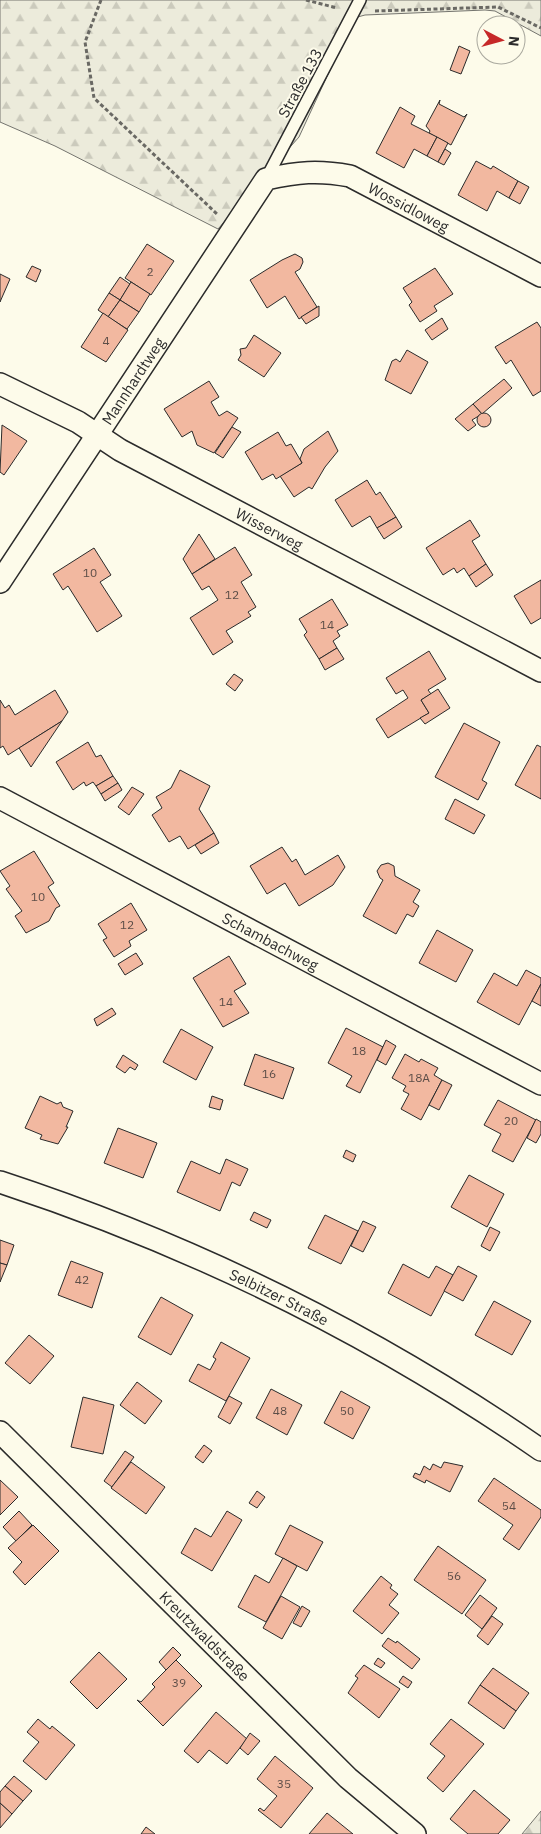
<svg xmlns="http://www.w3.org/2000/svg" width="541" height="1834" viewBox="0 0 541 1834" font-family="'IBM Plex Sans',sans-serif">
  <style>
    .forest { fill: url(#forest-firs); stroke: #74746e }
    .building { fill: #f2b8a0; stroke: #2b2b2b }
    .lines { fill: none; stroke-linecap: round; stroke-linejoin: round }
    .service-casing { stroke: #2b2b2b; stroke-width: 14 }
    .minor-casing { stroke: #2b2b2b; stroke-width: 24 }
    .path { stroke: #6a6964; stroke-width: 3; stroke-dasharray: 4 2.5; stroke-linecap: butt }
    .service { stroke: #fdfbea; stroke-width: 11 }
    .minor { stroke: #fdfbea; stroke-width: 21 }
    .labels { text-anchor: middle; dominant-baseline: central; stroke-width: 4; stroke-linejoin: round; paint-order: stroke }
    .number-label { font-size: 12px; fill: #5d4e48 }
    .street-label { font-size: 15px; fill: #2b2b2b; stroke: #fdfbea }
  </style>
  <defs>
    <pattern id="forest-firs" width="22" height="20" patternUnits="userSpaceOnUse" patternTransform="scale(1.25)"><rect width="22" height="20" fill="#ecebdb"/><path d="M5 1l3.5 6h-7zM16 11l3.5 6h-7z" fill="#cbcabc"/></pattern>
  </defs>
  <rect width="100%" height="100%" fill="#fdfbea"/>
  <g class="forest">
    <path d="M0 0H541V36L495 11 485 10 365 15 354 18 299 137 218 229 55 146 0 122Z"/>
    <path d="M541 1811V1834H522Z"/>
  </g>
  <g class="building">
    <path d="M459 46 470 51 461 74 450 70Z"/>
    <path d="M440 100 439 104 464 117 467 114 451 145 429 133 430 131 426 126Z"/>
    <path d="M400 107 415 116 411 124 437 137 427 156 414 149 404 168 376 153Z"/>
    <path d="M437 137 448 143 438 162 427 156Z"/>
    <path d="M445 149 451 153 444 165 438 162Z"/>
    <path d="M476 161 491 169 493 166 518 181 509 198 497 191 487 211 458 195Z"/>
    <path d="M518 181 529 187 520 204 509 198Z"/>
    <path d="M147 244 174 261 151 295 125 278Z"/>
    <path d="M295 254 302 258 303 262 300 269 295 272 317 307 299 319 285 296 267 308 250 280 282 260Z"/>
    <path d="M32 266 41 270 36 282 26 277Z"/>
    <path d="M435 268 453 294 434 306 437 311 420 322 409 305 412 302 403 288Z"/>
    <path d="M0 274 10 279 0 302Z"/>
    <path d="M120 277 130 284 120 300 109 293Z"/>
    <path d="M131 282 150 294 139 312 120 300Z"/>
    <path d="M109 293 120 300 108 317 98 310Z"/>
    <path d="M120 300 139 312 127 329 108 317Z"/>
    <path d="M319 306V316L306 324 301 317Z"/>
    <path d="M103 313 128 330 106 362 81 347Z"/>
    <path d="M442 318 448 329 432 340 425 330Z"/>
    <path d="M537 322 541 328V391L533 396 511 360 506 364 495 347Z"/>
    <path d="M254 335 281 353 264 377 238 360 241 355 240 349 246 348Z"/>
    <path d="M407 350 428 362 411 394 385 380 392 361 396 359 400 362Z"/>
    <path d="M504 379 512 388 482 414 473 404Z"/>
    <path d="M209 381 219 397 211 402 219 416 227 411 238 418 214 453 197 445 192 431 182 437 164 409Z"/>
    <path d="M473 404 482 414 472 420 476 425 468 431 455 419Z"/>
    <circle cx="484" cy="420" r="7"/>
    <path d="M2 425 27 441 4 475 0 472Z"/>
    <path d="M232 427 241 432 223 458 215 453Z"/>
    <path d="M328 431 338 451 325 467 312 489 309 487 294 497 280 476 302 463 300 459 304 449Z"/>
    <path d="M278 432 286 446 291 444 302 463 276 479 273 474 262 480 245 452Z"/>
    <path d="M367 480 376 495 380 492 396 517 377 528 370 516 352 527 335 500Z"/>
    <path d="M396 517 402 527 384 539 377 528Z"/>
    <path d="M470 520 480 536 472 541 486 564 469 576 464 568 457 573 454 568 443 575 426 548Z"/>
    <path d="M199 534 215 559 192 574 183 559Z"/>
    <path d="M235 547 252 575 241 582 256 607 248 612 251 616 226 631 233 642 213 655 190 618 218 600 209 586 202 590 192 574Z"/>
    <path d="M94 548 111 575 100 582 122 616 97 632 68 586 63 590 53 574Z"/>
    <path d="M486 564 493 575 476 587 469 576Z"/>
    <path d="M541 580V618L531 624 514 596Z"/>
    <path d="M332 599 348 625 337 631 340 636 333 641 337 648 319 659 304 635 307 632 299 619Z"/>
    <path d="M337 648 344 659 325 670 319 659Z"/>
    <path d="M429 651 446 679 428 690 431 694 421 700 429 713 388 738 376 719 408 698 403 690 396 694 386 678Z"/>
    <path d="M234 674 243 680 235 691 226 684Z"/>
    <path d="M438 689 450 708 425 724 420 718 429 713 421 700Z"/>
    <path d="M55 690 68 712 62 721 8 755 3 746 0 748V700L5 708 9 705 15 715Z"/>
    <path d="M62 721 31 767 19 748Z"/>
    <path d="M464 723 500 742 482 780 487 783 478 800 435 777Z"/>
    <path d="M88 742 96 757 101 755 113 776 96 786 93 782 86 786 84 782 73 790 56 762Z"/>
    <path d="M537 745 541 747V799L515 785Z"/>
    <path d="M180 770 210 786 199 809 214 833 188 849 180 836 169 842 152 815 162 808 156 797 171 788Z"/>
    <path d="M113 776 118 783 101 794 96 786Z"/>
    <path d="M118 783 122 790 105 801 101 794Z"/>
    <path d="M132 787 144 794 129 815 118 807Z"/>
    <path d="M455 799 485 815 474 834 445 819Z"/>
    <path d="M214 833 219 843 201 854 195 845Z"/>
    <path d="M282 847 292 862 296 859 305 875 338 855 345 867 333 885 299 906 285 883 267 894 250 866Z"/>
    <path d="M34 851 54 883 48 887 60 906 56 908 49 921 26 933 15 916 22 911 6 889 10 886 0 871Z"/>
    <path d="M388 863 394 866 395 876 420 890 413 902 419 906 413 917 407 914 396 934 363 916 383 880 380 878 377 871 381 865Z"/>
    <path d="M131 903 147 930 129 941 131 946 114 957 103 940 107 938 98 924Z"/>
    <path d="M437 930 473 950 456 982 419 963Z"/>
    <path d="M136 953 143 964 125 975 118 964Z"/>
    <path d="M229 956 246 984 234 991 249 1013 223 1027 193 978Z"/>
    <path d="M526 970 541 978V984L519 1025 477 1002 494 973 517 986Z"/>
    <path d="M541 984V1006L532 1001Z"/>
    <path d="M112 1008 116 1014 97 1026 94 1019Z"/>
    <path d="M346 1028 383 1047 360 1093 346 1086 352 1076 328 1063Z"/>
    <path d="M181 1029 213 1047 196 1080 163 1062Z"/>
    <path d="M386 1040 396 1046 386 1065 377 1060Z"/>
    <path d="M255 1054 294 1068 283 1099 244 1085Z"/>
    <path d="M405 1054 419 1062 421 1059 438 1068 434 1075 442 1080 421 1120 401 1109 409 1094 403 1091 406 1086 392 1078Z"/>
    <path d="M123 1055 138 1065 135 1070 130 1067 125 1073 116 1067Z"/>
    <path d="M442 1080 452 1085 439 1110 429 1105Z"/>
    <path d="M40 1096 57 1104 61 1102 63 1107 73 1111 66 1127H68L58 1144 40 1139 42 1135 25 1128Z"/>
    <path d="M212 1096 223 1100 220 1110 209 1107Z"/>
    <path d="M498 1100 536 1120 513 1162 492 1151 501 1134 484 1125Z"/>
    <path d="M536 1119 541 1122V1134L536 1143 527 1138Z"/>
    <path d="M118 1128 157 1143 143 1178 104 1163Z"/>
    <path d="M346 1150 356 1155 353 1162 343 1157Z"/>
    <path d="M226 1159 248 1169 240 1186 232 1182 220 1211 177 1192 191 1161 220 1174Z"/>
    <path d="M469 1175 504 1194 487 1227 451 1207Z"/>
    <path d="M254 1212 271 1220 267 1228 250 1220Z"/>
    <path d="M325 1215 358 1231 341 1264 308 1248Z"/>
    <path d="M363 1221 376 1227 363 1252 351 1246Z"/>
    <path d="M490 1227 500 1232 490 1251 481 1246Z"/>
    <path d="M0 1240 14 1245 7 1265 0 1263Z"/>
    <path d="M71 1261 103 1273 92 1308 58 1295Z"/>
    <path d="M0 1263 7 1265 0 1282Z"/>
    <path d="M403 1264 429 1278 436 1266 453 1275 431 1316 388 1293Z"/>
    <path d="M458 1266 477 1276 463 1301 444 1291Z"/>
    <path d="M161 1297 193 1315 171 1355 138 1337Z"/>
    <path d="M494 1301 531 1321 512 1355 475 1335Z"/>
    <path d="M29 1335 54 1356 30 1384 5 1363Z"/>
    <path d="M221 1342 250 1358 226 1401 189 1381 198 1364 210 1370 216 1359 213 1357Z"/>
    <path d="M137 1382 162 1401 145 1424 120 1405Z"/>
    <path d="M271 1389 302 1405 287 1435 256 1418Z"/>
    <path d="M341 1391 370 1407 353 1439 324 1423Z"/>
    <path d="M229 1396 242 1403 230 1424 218 1417Z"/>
    <path d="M83 1397 114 1405 103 1454 71 1447Z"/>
    <path d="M204 1445 212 1451 203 1463 195 1457Z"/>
    <path d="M125 1451 134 1457 112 1487 104 1481Z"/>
    <path d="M131 1462 165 1487 146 1514 111 1488Z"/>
    <path d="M444 1462 463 1466 450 1492 426 1480 425 1483 413 1477 415 1473 420 1475 424 1466 430 1470 433 1464 441 1468Z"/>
    <path d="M494 1478 541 1510V1517L519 1550 503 1539 513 1525 478 1501Z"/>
    <path d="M0 1480 18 1497 0 1515Z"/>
    <path d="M257 1491 265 1497 257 1508 249 1503Z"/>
    <path d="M19 1511 32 1525 16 1541 3 1527Z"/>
    <path d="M227 1511 242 1520 212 1571 181 1553 195 1528 211 1537Z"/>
    <path d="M33 1525 59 1551 25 1585 13 1572 22 1562 8 1548Z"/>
    <path d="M290 1525 323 1542 307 1571 275 1554Z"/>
    <path d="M438 1546 486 1580 462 1614 414 1580Z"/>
    <path d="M283 1558 297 1566 266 1622 238 1607 255 1575 269 1583Z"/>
    <path d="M381 1576 392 1585 390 1588 398 1594 389 1605 399 1613 382 1634 353 1611Z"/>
    <path d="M480 1595 497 1608 482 1629 465 1615Z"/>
    <path d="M281 1596 300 1607 282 1639 263 1628Z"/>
    <path d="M302 1606 310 1611 301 1627 293 1623Z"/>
    <path d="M492 1616 503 1624 488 1645 477 1636Z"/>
    <path d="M388 1638 396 1643 397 1641 420 1659 412 1669 382 1646Z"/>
    <path d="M173 1647 181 1655 166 1670 159 1662Z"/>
    <path d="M99 1652 127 1679 97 1709 70 1682Z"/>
    <path d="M378 1658 385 1663 381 1668 374 1664Z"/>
    <path d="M176 1660 202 1686 163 1726 137 1700 141 1702 155 1687 152 1684Z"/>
    <path d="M364 1665 400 1689 379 1718 348 1693 358 1678 355 1676Z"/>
    <path d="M493 1668 529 1693 516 1711 480 1685Z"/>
    <path d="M403 1676 412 1682 408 1688 399 1682Z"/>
    <path d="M480 1685 516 1711 504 1729 468 1703Z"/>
    <path d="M216 1712 247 1739 227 1764 209 1750 198 1763 184 1751Z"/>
    <path d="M38 1719 50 1729 52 1726 75 1745 46 1780 23 1761 39 1742 27 1732Z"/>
    <path d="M451 1719 484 1744 443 1792 427 1778 445 1756 430 1744Z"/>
    <path d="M250 1733 260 1741 248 1755 240 1748Z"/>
    <path d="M275 1756 313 1788 281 1828 258 1810 260 1808 264 1811 277 1796 257 1779Z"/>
    <path d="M14 1776 32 1791 23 1801 5 1786Z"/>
    <path d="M5 1786 23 1801 12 1814 0 1803V1792Z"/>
    <path d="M474 1790 510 1820 498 1834H468L450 1819Z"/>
    <path d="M0 1803 12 1814 0 1828Z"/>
    <path d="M327 1813 353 1834H309Z"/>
    <path d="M146 1827 155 1834H141Z"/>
  </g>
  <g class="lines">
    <defs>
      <path id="service" d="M266 179 360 0"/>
      <g id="minor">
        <path id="s1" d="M0 384 78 422 120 450 541 671"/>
        <path id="s2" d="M0 582 266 179C298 172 318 170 350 176L541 276"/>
        <path id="s3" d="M0 798 541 1084"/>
        <path id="s4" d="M0 1182C192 1245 375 1335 541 1450"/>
        <path id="s5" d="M0 1432 348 1778 415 1834"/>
      </g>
    </defs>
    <use href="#service" class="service-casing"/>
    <use href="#minor" class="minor-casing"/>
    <g class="path">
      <path d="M101 0 85 42 94 98 217 214"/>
      <path d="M306 0 337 8"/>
      <path d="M375 11 498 7 541 28"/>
    </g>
    <use href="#service" class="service"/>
    <use href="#minor" class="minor"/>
  </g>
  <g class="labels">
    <g class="number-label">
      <text x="150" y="271">2</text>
      <text x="106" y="340">4</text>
      <text x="90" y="572">10</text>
      <text x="232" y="594">12</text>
      <text x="327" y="624">14</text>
      <text x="38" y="896">10</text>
      <text x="127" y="924">12</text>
      <text x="226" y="1001">14</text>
      <text x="359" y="1050">18</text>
      <text x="269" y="1073">16</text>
      <text x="419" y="1077">18A</text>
      <text x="511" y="1120">20</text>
      <text x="82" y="1279">42</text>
      <text x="280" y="1410">48</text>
      <text x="347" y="1410">50</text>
      <text x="509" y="1505">54</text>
      <text x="454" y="1575">56</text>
      <text x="179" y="1682">39</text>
      <text x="284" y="1783">35</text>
    </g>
    <g class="street-label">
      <text transform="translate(300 83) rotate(-62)">Straße 133</text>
      <text stroke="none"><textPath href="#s2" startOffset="634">Wossidloweg</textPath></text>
      <text stroke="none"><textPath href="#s2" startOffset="241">Mannhardtweg</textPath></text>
      <text stroke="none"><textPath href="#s1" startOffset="306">Wisserweg</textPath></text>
      <text stroke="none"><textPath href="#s3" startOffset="306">Schambachweg</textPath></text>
      <text stroke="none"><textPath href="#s4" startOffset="302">Selbitzer Straße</textPath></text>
      <text stroke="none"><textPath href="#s5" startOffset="289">Kreutzwaldstraße</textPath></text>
    </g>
  </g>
  <g transform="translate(501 40) rotate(96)"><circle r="24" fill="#fdfbea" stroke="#a9a89e"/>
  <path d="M0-4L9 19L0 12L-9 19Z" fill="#c62828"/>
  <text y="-8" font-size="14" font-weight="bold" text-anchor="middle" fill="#2b2b2b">N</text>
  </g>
</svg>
